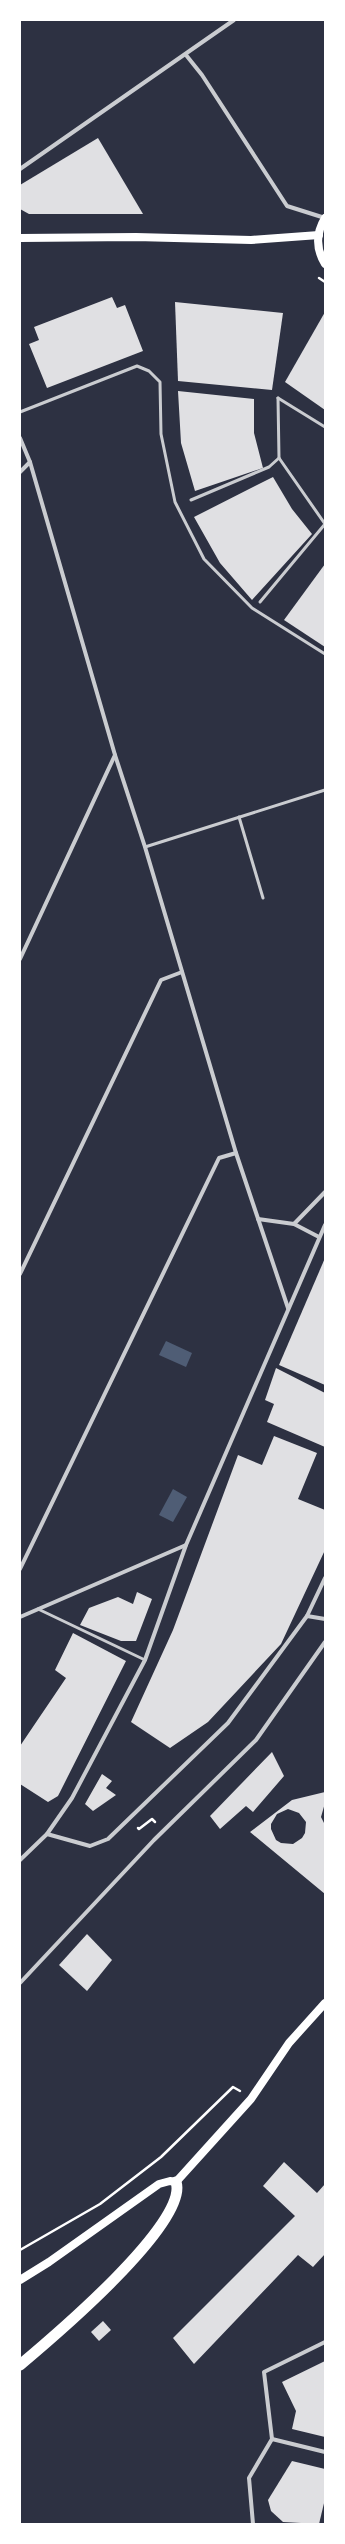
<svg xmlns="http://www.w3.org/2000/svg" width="345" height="2544" viewBox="0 0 345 2544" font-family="'Space Grotesk',sans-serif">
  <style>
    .water { fill: #4f5d75 }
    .building { fill: #e0e0e3; fill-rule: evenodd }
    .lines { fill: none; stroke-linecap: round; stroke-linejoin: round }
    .path { stroke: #fff; stroke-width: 2.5 }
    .service { stroke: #caccd0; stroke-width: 3 }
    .minor { stroke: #caccd0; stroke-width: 4 }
    .secondary { stroke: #fff; stroke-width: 8 }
    .trunk { stroke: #fff; stroke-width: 11 }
  </style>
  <rect width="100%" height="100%" fill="#2d3142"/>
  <g class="water">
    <path d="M166 1341 192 1353 186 1367 159 1355Z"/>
    <path d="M173 1489 187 1497 173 1522 159 1515Z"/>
  </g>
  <g class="building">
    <path d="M98 138 143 214H29L20 209V185Z"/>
    <path d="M112 297 117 308 125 305 143 351 47 388 29 344 39 340 34 327Z"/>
    <path d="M175 302 283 313 272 390 178 381Z"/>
    <path d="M325 312V410L285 382Z"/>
    <path d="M178 391 254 399V433L263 468 195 491 181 443Z"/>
    <path d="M273 477 292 509 312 534 252 600 220 563 194 517Z"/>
    <path d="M325 564V647L284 620Z"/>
    <path d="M325 1258V1385L279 1365Z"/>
    <path d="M276 1368 325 1393V1447L267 1422 274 1404 265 1400Z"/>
    <path d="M274 1436 317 1453 298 1499 325 1510V1550L281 1644 208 1722 170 1748 131 1722 173 1630 238 1455 262 1465Z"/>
    <path d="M137 1592 152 1599 136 1641H121L80 1625 89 1608 118 1597 133 1604Z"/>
    <path d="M73 1633 126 1661 58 1796 48 1802 20 1784V1746L66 1678 55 1670Z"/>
    <path d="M272 1752 284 1776 253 1812 246 1806 220 1829 210 1816Z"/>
    <path d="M102 1774 112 1781 106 1788 116 1795 93 1811 85 1804Z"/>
    <path d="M325 1792V1803L321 1817 325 1825V1894L250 1832 292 1800ZM288 1809 299 1813 306 1822 305 1833 302 1838 293 1844 281 1843 276 1840 271 1829V1824L277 1814Z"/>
    <path d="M87 1934 112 1960 87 1991 59 1965Z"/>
    <path d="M284 2162 317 2193 325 2184V2254L313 2267 298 2255 194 2364 173 2338 295 2216 263 2186Z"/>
    <path d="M103 2321 111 2330 99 2341 91 2332Z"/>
    <path d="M325 2361V2437L292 2429 296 2411 282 2382Z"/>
    <path d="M292 2461 325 2469V2499L319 2524 283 2522 271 2511 268 2500Z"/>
  </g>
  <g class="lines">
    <g class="path">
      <path d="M319 278 325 282"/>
      <path d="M138 1828 139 1829 152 1819 155 1822"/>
      <path d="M20 2250 100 2204 161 2157 233 2087 240 2091"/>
    </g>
    <g class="service">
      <path d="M278 398 279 458 325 524"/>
      <path d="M278 398 325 427"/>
      <path d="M20 412 137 366 149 371 160 382 161 434 175 502 204 559 252 608 325 654"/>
      <path d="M191 500 269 467 279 458"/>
      <path d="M260 602 325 524"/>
      <path d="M239 817 263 898"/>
      <path d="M145 847 325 790"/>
      <path d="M38 1609 145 1660"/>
    </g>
    <g class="minor">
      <path d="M186 55 202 75 287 206 325 218"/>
      <path d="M20 169 234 20"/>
      <path d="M20 438 30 462 115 755 145 847 236 1153 288 1308"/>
      <path d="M20 472 30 462"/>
      <path d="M20 959 115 755"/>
      <path d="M258 1219 294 1224 325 1192"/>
      <path d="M294 1224 319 1237"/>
      <path d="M20 1274 161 980 182 972"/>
      <path d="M20 1569 219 1158 236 1153"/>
      <path d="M307 1616 325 1619"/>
      <path d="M20 1617 186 1545"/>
      <path d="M47 1834 90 1846 108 1839 228 1723 307 1616 325 1578"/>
      <path d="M20 1860 47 1834 72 1798 145 1660 186 1545 325 1225"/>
      <path d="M20 1983 154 1840 256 1740 325 1642"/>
      <path d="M272 2439 325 2452"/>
      <path d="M253 2524 249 2478 272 2439 264 2372 325 2342"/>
    </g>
    <g class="secondary">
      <path d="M325 218C316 233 316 249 325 264"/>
      <path d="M20 238 136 237 251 240 319 235"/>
      <path d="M20 2280 49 2262 159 2184 170 2181 176 2182 251 2099 289 2043 325 2003"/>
    </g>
    <path class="trunk" d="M20 2365C51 2339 190 2222 176 2182"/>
  </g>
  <rect width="345" height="2544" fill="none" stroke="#ffffff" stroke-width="42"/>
</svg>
